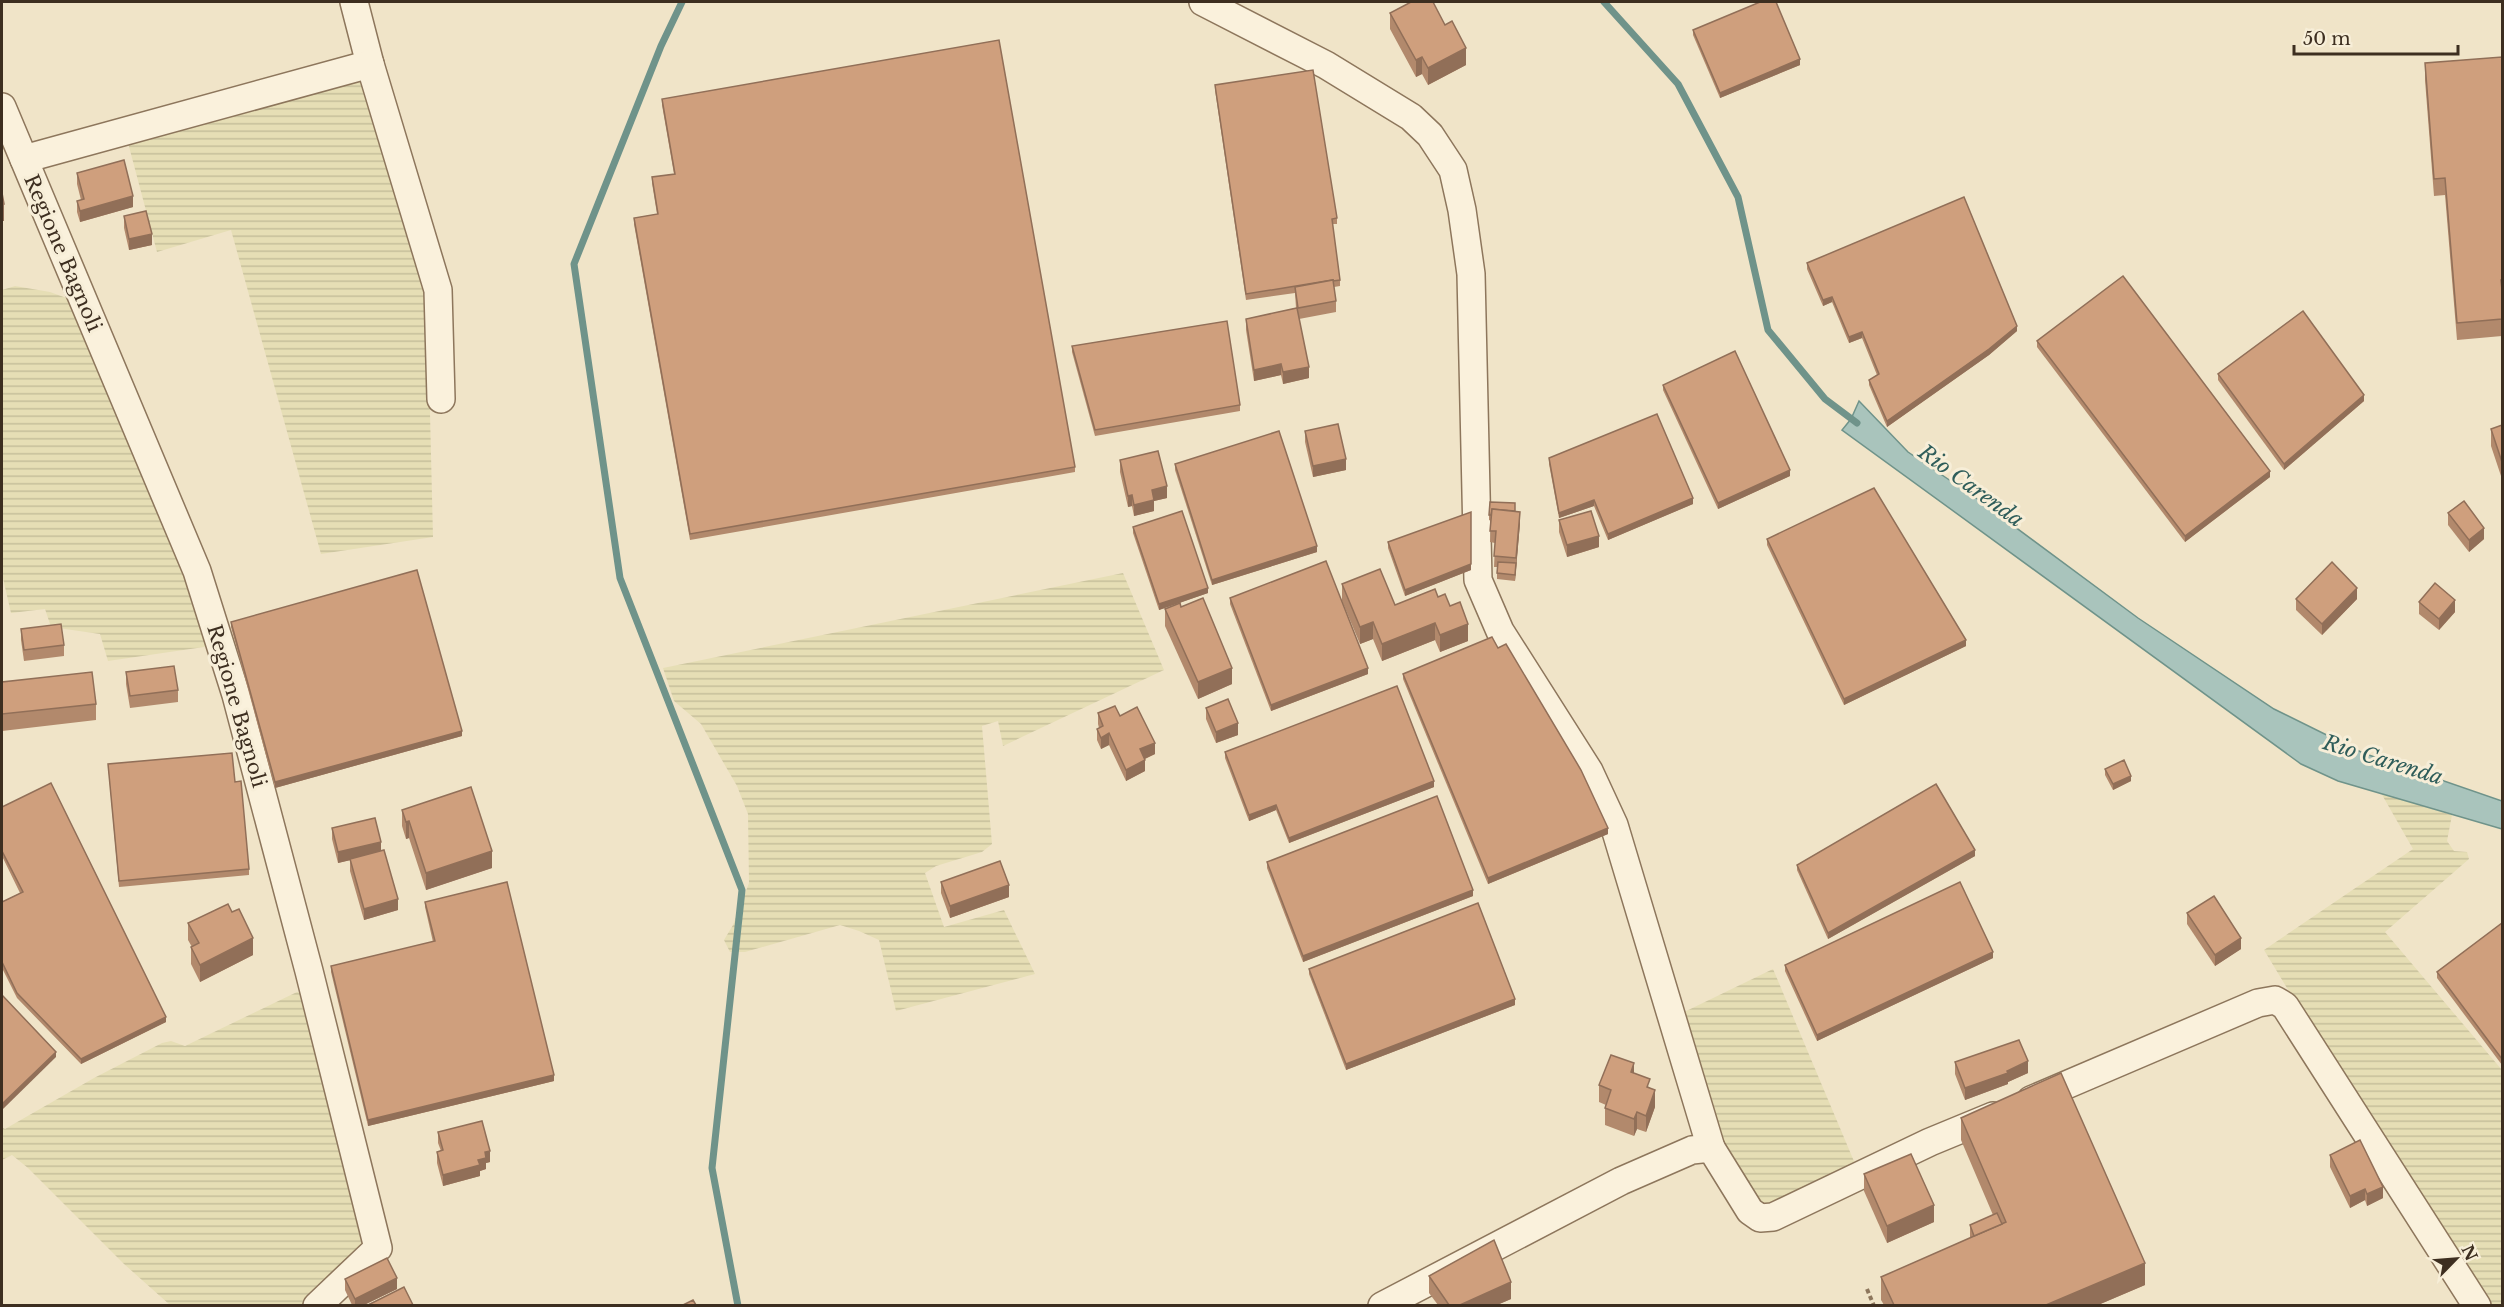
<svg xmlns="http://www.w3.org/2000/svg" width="2504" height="1307" viewBox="0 0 2504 1307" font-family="'Libre Baskerville',serif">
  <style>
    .farmland { fill: url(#farmland-rules) }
    .water { fill: #a9c4bc; stroke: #6f938a; stroke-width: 1.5 }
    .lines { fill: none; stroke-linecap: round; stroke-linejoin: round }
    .stream { stroke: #6f938a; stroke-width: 7 }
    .minor-casing { stroke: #8d765c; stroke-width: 30 }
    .path { stroke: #8d765c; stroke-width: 4; stroke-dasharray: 4.5 3; stroke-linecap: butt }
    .minor { stroke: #faf1dc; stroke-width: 27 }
    .wall { fill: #b2896c }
    .shaded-wall { fill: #916f58 }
    .building { fill: #cf9f7d; stroke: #916f58; stroke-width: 1.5 }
    .labels { text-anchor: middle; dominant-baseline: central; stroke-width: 6; stroke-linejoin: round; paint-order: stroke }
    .street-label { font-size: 20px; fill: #3d2e20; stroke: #f7eed8 }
    .water-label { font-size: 21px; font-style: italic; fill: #2f5d5a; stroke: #f7eed8 }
  </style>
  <defs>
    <pattern id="farmland-rules" width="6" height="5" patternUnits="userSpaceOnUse" patternTransform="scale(1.5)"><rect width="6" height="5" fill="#e6deb5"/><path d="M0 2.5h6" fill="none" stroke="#c6bf9b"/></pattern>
  </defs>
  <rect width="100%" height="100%" fill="#f0e4c8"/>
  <g class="farmland">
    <path d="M360 79 427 294 432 338 430 413 433 537 321 554 231 230 157 252 127 139Z"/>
    <path d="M15 286 50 292 72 300 191 586 209 643 204 647 108 661 100 634 51 627 45 609 11 613 2 574V290Z"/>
    <path d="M1123 573 1164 670 1003 746 998 721 982 726 992 844 982 852 936 866 925 873 944 927 1004 910 1035 974 896 1011 879 940 859 931 840 925 745 952H730L724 940 733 925 749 883 748 814 737 786 701 724 674 701 663 668Z"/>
    <path d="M2381 793 2452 815 2447 841 2454 851 2467 852 2469 859 2385 932 2502 1070V1305H2487L2339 1074 2264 950 2413 849Z"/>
    <path d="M1773 969 1856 1166 1760 1208 1730 1172 1678 1015Z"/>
    <path d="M297 992 302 993 365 1247 303 1305H170L124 1264 28 1168 12 1155 2 1160V1127L5 1129 94 1078 162 1043 171 1041 185 1046Z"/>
  </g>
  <path class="water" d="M1859 401 1908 452 1976 498 2138 618 2274 709 2363 753 2502 801V829L2338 781 2301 764 1842 430 1851 419Z"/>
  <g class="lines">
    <g class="stream">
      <path d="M682 2 661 46 574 264 620 578 742 890 712 1168 738 1306"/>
      <path d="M1604 2 1678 84 1738 197 1768 330 1825 399 1857 423"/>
    </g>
    <defs>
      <g id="minor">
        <path d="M354 2 370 64"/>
        <path d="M1203 2 1326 65 1411 117 1430 135 1453 170 1462 210 1471 274 1478 580 1500 631 1589 771 1614 825 1711 1148"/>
        <path d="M2 107 197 571 236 695 309 971 378 1248 317 1306"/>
        <path d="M24 159 370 64 438 290 441 399"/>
        <path d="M2031 1100 2258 1003 2275 1000 2285 1006 2477 1306"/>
        <path d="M1382 1306 1621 1181 1692 1150 1711 1148 1750 1211 1760 1218 1773 1217 1930 1142 1993 1116"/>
      </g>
    </defs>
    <use href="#minor" class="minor-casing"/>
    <path class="path" d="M1867 1289 1874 1306"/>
    <use href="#minor" class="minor"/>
  </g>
  <g class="wall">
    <path d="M1390 13 1466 65 1428 85 1422 74 1416 77 1390 29Z"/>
    <path d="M1693 30 1800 65 1720 98 1693 35Z"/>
    <path d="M2502 57V336L2457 340 2445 195 2434 196 2425 80V63Z"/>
    <path d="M1215 85 1337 218V224H1332L1340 280V286L1334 287 1336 301V312L1299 319 1309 378 1283 384 1281 375 1254 381 1246 330V319L1296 308 1295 293 1246 300 1215 90Z"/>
    <path d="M662 99 1075 467V472L690 540 634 224V218L657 214 652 183V177L674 174 662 105Z"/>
    <path d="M77 173 133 207 80 222 77 212V201L81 200 77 184Z"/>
    <path d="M124 216 152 245 129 250 124 228Z"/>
    <path d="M1807 263 2017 331 1989 355 1887 427 1869 385V380L1877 375 1862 338 1849 343 1832 302 1823 306 1807 269Z"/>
    <path d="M2037 341 2270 477 2185 542 2037 347Z"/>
    <path d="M1072 346 1240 405V411L1095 436 1072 352Z"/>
    <path d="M2218 374 2364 401 2284 470 2218 380Z"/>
    <path d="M1663 385 1790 476 1718 509 1663 390Z"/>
    <path d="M2502 425V479L2491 446V429Z"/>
    <path d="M1305 431 1346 470 1313 477 1305 442Z"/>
    <path d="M1549 458 1693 504 1608 540 1594 506 1559 518 1549 464Z"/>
    <path d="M1120 460 1167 498 1154 501V511L1134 516 1132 506 1128 507 1120 472Z"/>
    <path d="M1175 464 1317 552 1212 585 1175 470Z"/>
    <path d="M1515 511 1520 523 1515 581 1497 579V567H1494L1495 543 1490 542 1491 521 1489 520V515Z"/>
    <path d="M2448 513 2484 539 2469 552 2448 525Z"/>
    <path d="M1559 520 1599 547 1567 557 1559 532Z"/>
    <path d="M1133 527 1208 593 1159 610 1133 533Z"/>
    <path d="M1767 539 1966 646 1844 705 1767 545Z"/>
    <path d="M1388 542 1471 570 1405 596 1388 548Z"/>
    <path d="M1342 584 1395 605 1438 597 1450 606 1468 641 1440 652 1435 640 1382 661 1373 639 1360 644 1342 601Z"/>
    <path d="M1230 598 1368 674 1271 711 1230 604Z"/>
    <path d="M2296 599H2357L2322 635 2296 610Z"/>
    <path d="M2419 602 2455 612 2439 630 2419 614Z"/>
    <path d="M1181 607 1232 684 1198 699 1165 626V609Z"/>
    <path d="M231 622 462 736 275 788 231 627Z"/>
    <path d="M21 629 64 645V656L24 661 21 640Z"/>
    <path d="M1498 648 1608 834 1488 884 1403 679V674Z"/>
    <path d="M126 672 178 690V702L130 708 126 684Z"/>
    <path d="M2 682 96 704V720L2 731Z"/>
    <path d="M1206 708 1238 735 1216 743 1206 719Z"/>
    <path d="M1098 713 1120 716 1155 754 1145 759V771L1126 781 1109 745 1101 749 1097 740V729L1099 728 1098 724Z"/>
    <path d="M1225 752 1434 787 1289 843 1276 810 1249 821 1225 758Z"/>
    <path d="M108 764 235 782 249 869V875L119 887Z"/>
    <path d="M2105 769 2131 781 2113 790 2105 775Z"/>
    <path d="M2 807 166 1022 81 1064 17 998 2 968V902L20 893 2 856Z"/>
    <path d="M402 810 492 868 426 890 409 838 406 839 402 826Z"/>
    <path d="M332 828 381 850 398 910 364 920 350 871V860L338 863 332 839Z"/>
    <path d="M1975 856 1828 939 1797 870V865Z"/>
    <path d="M1267 862 1473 896 1303 962 1267 868Z"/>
    <path d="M941 882 1009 897 950 918 941 893Z"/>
    <path d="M425 902 554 1081 368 1126 331 972V966L433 942 425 907Z"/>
    <path d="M2187 913 2241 949 2215 966 2187 924Z"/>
    <path d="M188 923 253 955 200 982 191 964V947H192L188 940Z"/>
    <path d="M2502 923V1065L2437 978V972Z"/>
    <path d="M1993 958 1817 1041 1785 971V965Z"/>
    <path d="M1309 969 1515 1005 1346 1070 1309 974Z"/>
    <path d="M1955 1062 2028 1073 2008 1082V1084L1965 1100 1955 1074Z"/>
    <path d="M1634 1073 1650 1088 1655 1107 1646 1132 1637 1129 1634 1136 1605 1125V1108L1606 1105 1599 1102V1085Z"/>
    <path d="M1961 1118 2145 1285 2098 1305H1884L1881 1300V1277L1970 1238V1225L1993 1215 1961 1140Z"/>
    <path d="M438 1132 490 1162 486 1163V1169L480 1171V1176L443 1186 437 1163V1152L441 1151 438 1143Z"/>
    <path d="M2330 1155 2383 1198 2367 1206 2365 1200 2350 1208 2330 1167Z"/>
    <path d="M1864 1174 1934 1222 1887 1243 1864 1191Z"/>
    <path d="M1429 1276 1511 1299 1497 1305H1438L1429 1293Z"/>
    <path d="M345 1279 397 1289 364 1305H352L345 1290Z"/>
  </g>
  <g class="shaded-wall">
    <path d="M1466 48V65L1428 85V68Z"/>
    <path d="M1422 57V74L1416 77V60Z"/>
    <path d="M1800 59V65L1720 98V93Z"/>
    <path d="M133 196V207L80 222V211Z"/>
    <rect x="2" y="204" width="2" height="17"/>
    <path d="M152 234V245L129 250V239Z"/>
    <path d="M1832 297V302L1823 306V300Z"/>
    <path d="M2017 326V331L1989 355 1887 427V421Z"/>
    <path d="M1862 332V338L1849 343V337Z"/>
    <path d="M1281 364V375L1254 381V370Z"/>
    <path d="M1309 367V378L1283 384V372Z"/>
    <path d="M2364 395V401L2284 470V464Z"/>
    <path d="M1346 459V470L1313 477V466Z"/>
    <path d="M1790 470V476L1718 509V503Z"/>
    <path d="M2270 471V477L2185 542V536Z"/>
    <path d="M1167 486V498L1154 501V511L1134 516V505L1152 490Z"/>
    <path d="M1132 495V506L1128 507V496Z"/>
    <path d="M1693 498V504L1608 540V534Z"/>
    <path d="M1594 500V506L1559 518V513Z"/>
    <path d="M1520 512V523L1515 581V575Z"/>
    <path d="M2484 528V539L2469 552V540Z"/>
    <path d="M1599 536V547L1567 557V545Z"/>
    <path d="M1317 546V552L1212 585V580Z"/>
    <path d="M1471 564V570L1405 596V590Z"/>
    <path d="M1208 588V593L1159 610V604Z"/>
    <path d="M2357 588V599L2322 635V624Z"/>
    <path d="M2455 600V612L2439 630V619Z"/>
    <path d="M1373 622V639L1360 644V627Z"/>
    <path d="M1435 623V640L1382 661V644Z"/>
    <path d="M1468 624V641L1440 652V635Z"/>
    <path d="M1966 640V646L1844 705V699Z"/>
    <path d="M1232 668V684L1198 699V682Z"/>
    <path d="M1368 668V674L1271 711V705Z"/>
    <path d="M1238 723V735L1216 743V732Z"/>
    <path d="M462 731V736L275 788V782Z"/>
    <path d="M1109 733V745L1101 749V738Z"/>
    <path d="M1155 743V754L1140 761V749Z"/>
    <path d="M1145 760V771L1126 781V770Z"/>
    <path d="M2131 776V781L2113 790V784Z"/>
    <path d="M1434 781V787L1289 843V838Z"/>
    <path d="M1276 805V810L1249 821V815Z"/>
    <path d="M409 821V838L406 839V822Z"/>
    <path d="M1608 828V834L1488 884V878Z"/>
    <path d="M381 842V853L338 863V852Z"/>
    <path d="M1975 850V856L1828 939V933Z"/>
    <path d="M492 851V868L426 890V873Z"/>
    <path d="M1009 885V897L950 918V906Z"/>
    <path d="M1473 890V896L1303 962V956Z"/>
    <path d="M398 899V910L364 920V909Z"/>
    <path d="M253 938V955L200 982V965Z"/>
    <path d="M2241 938V949L2215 966V955Z"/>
    <path d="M1993 952V958L1817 1041V1035Z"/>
    <path d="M1515 999V1005L1346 1070V1064Z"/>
    <path d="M166 1017V1022L81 1064V1059Z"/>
    <path d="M56 1052V1057L2 1110V1104Z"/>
    <path d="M2028 1061V1073L2008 1082V1084L1965 1100V1088L2007 1071Z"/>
    <path d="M1634 1063V1080L1631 1072Z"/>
    <path d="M554 1075V1081L368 1126V1120Z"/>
    <path d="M1655 1090V1107L1646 1132V1116Z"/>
    <path d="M1637 1112V1129L1634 1136V1119Z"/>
    <path d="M490 1151V1162L486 1163V1169L480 1171V1176L443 1186V1175L478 1160 485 1152Z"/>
    <path d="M2383 1187V1198L2367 1206V1194Z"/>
    <path d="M2365 1189V1200L2350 1208V1196Z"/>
    <path d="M1934 1205V1222L1887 1243V1226Z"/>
    <path d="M2145 1263V1285L2098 1305H2046Z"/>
    <path d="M397 1278V1289L364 1305H355V1299Z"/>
    <path d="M1511 1282V1299L1497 1305H1460Z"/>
  </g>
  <g class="building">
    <path d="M1411 2H1433L1445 25 1452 21 1466 48 1428 68 1422 57 1416 60 1390 13Z"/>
    <path d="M1760 2H1776L1800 59 1720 93 1693 30Z"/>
    <path d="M999 40 1075 467 690 534 634 218 658 214 652 177 675 174 662 99Z"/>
    <path d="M2502 57V280H2501L2502 290V319L2457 323 2445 178 2434 179 2425 63Z"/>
    <path d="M1313 70 1337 218 1332 219 1340 280 1333 281V280L1246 294 1215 85Z"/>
    <path d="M124 160 133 196 80 211 77 201 84 199 77 173Z"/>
    <path d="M2 193 4 204H2Z"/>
    <path d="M1964 197 2017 326 1989 349 1887 421 1869 380 1879 374 1862 332 1849 337 1832 297 1823 300 1807 263Z"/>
    <path d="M146 211 152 234 129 239 124 216Z"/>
    <path d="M2123 276 2270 471 2185 536 2037 341Z"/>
    <path d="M1333 280 1336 301 1298 308 1295 287Z"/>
    <path d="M1297 308 1309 367 1283 372 1281 364 1254 370 1246 319Z"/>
    <path d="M2303 311 2364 395 2284 464 2218 374Z"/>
    <path d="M1227 321 1240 405 1095 430 1072 346Z"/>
    <path d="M1735 351 1790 470 1718 503 1663 385Z"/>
    <path d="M1657 414 1693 498 1608 534 1594 500 1559 513 1549 458Z"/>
    <path d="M1338 424 1346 459 1313 466 1305 431Z"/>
    <path d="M2502 425V462L2491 429Z"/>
    <path d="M1279 431 1317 546 1212 580 1175 464Z"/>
    <path d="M1158 451 1167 486 1152 490 1154 500 1134 505 1132 495 1128 496 1120 460Z"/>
    <path d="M1874 488 1966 640 1844 699 1767 539Z"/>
    <path d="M2464 501 2484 528 2469 540 2448 513Z"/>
    <path d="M1490 502 1515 503V511L1492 509 1491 515H1489Z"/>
    <path d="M1492 509 1520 512 1516 558 1494 556 1496 531H1490Z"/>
    <path d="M1182 511 1208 588 1159 604 1133 527Z"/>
    <path d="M1591 511 1599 536 1567 545 1559 520Z"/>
    <path d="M1471 512V564L1405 590 1388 542Z"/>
    <path d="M1326 561 1368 668 1271 705 1230 598Z"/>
    <path d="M1498 562 1516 563 1515 575 1497 573Z"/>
    <path d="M2332 562 2357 588 2322 624 2296 599Z"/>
    <path d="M1380 569 1395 605 1435 589 1438 597 1445 594 1450 606 1460 602 1468 624 1440 635 1435 623 1382 644 1373 622 1360 627 1342 584Z"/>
    <path d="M417 570 462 731 275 782 231 622Z"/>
    <path d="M2435 583 2455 600 2439 619 2419 602Z"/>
    <path d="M1203 598 1232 668 1198 682 1165 609 1180 603 1181 607Z"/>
    <path d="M61 624 64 645 24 650 21 629Z"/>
    <path d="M1492 637 1498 648 1506 644 1581 770 1608 828 1488 878 1403 674Z"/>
    <path d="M174 666 178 690 130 696 126 672Z"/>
    <path d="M92 672 96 704 2 714V682Z"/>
    <path d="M1397 686 1434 781 1289 838 1276 805 1249 815 1225 752Z"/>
    <path d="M1228 699 1238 723 1216 732 1206 708Z"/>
    <path d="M1115 706 1120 716 1137 707 1155 743 1140 749 1145 760 1126 770 1109 733 1101 738 1097 729 1103 726 1098 713Z"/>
    <path d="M232 753 235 782 241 781 249 869 119 881 108 764Z"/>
    <path d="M2124 760 2131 776 2113 784 2105 769Z"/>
    <path d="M51 783 166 1017 81 1059 17 993 2 962V902L23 892 2 851V807Z"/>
    <path d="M1936 784 1975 850 1828 933 1797 865Z"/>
    <path d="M471 787 492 851 426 873 409 821 406 822 402 810Z"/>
    <path d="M1437 796 1473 890 1303 956 1267 862Z"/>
    <path d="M375 818 381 842 338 852 332 828Z"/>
    <path d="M384 850 398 899 364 909 350 859Z"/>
    <path d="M1000 861 1009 885 950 906 941 882Z"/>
    <path d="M507 882 554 1075 368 1120 331 966 435 941 425 902Z"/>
    <path d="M1960 882 1993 952 1817 1035 1785 965Z"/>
    <path d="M2214 896 2241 938 2215 955 2187 913Z"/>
    <path d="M1478 903 1515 999 1346 1064 1309 969Z"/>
    <path d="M228 904 232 912 239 909 253 938 200 965 191 947 199 943 188 923Z"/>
    <path d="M2502 923V1059L2437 972Z"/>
    <path d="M2 995 56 1052 2 1104Z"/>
    <path d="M2019 1040 2028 1061 2007 1071 2008 1073 1965 1088 1955 1062Z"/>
    <path d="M1611 1055 1634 1063 1631 1072 1650 1079 1647 1087 1655 1090 1646 1116 1637 1112 1634 1119 1605 1108 1611 1090 1599 1085Z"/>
    <path d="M2061 1073 2145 1263 2046 1305H1894L1881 1277 2006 1222 1961 1118Z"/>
    <path d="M482 1121 490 1151 485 1152 486 1158 478 1160 480 1165 443 1175 437 1152 443 1150 438 1132Z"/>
    <path d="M2360 1140 2383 1187 2367 1194 2365 1189 2350 1196 2330 1155Z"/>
    <path d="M1911 1154 1934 1205 1887 1226 1864 1174Z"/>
    <path d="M1997 1213 2002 1224 1974 1236 1970 1225Z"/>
    <path d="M1494 1240 1511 1282 1460 1305H1449L1429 1276Z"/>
    <path d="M387 1258 397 1278 355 1299 345 1279Z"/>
    <path d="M404 1287 413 1305H368Z"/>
    <path d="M693 1300 696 1305H683Z"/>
  </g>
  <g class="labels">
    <g class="street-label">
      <text transform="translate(63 253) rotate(67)">Regione Bagnoli</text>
      <text transform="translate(237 706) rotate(74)">Regione Bagnoli</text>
    </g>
    <g class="water-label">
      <text transform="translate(1971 486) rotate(36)">Rio Carenda</text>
      <text transform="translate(2383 760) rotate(17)">Rio Carenda</text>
    </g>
  </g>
  <rect width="2504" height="1307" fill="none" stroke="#3d2e20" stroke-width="6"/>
  <g transform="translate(2456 1259) rotate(65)" stroke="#f7eed8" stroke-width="4.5" paint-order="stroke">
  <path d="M0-4.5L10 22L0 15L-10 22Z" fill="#3d2e20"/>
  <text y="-9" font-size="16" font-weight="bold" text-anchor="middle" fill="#3d2e20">N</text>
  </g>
  <path d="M2294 45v9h164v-9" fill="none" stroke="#3d2e20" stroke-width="3"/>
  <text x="2303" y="45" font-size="18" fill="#3d2e20" stroke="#f7eed8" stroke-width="4.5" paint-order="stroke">50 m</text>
</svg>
